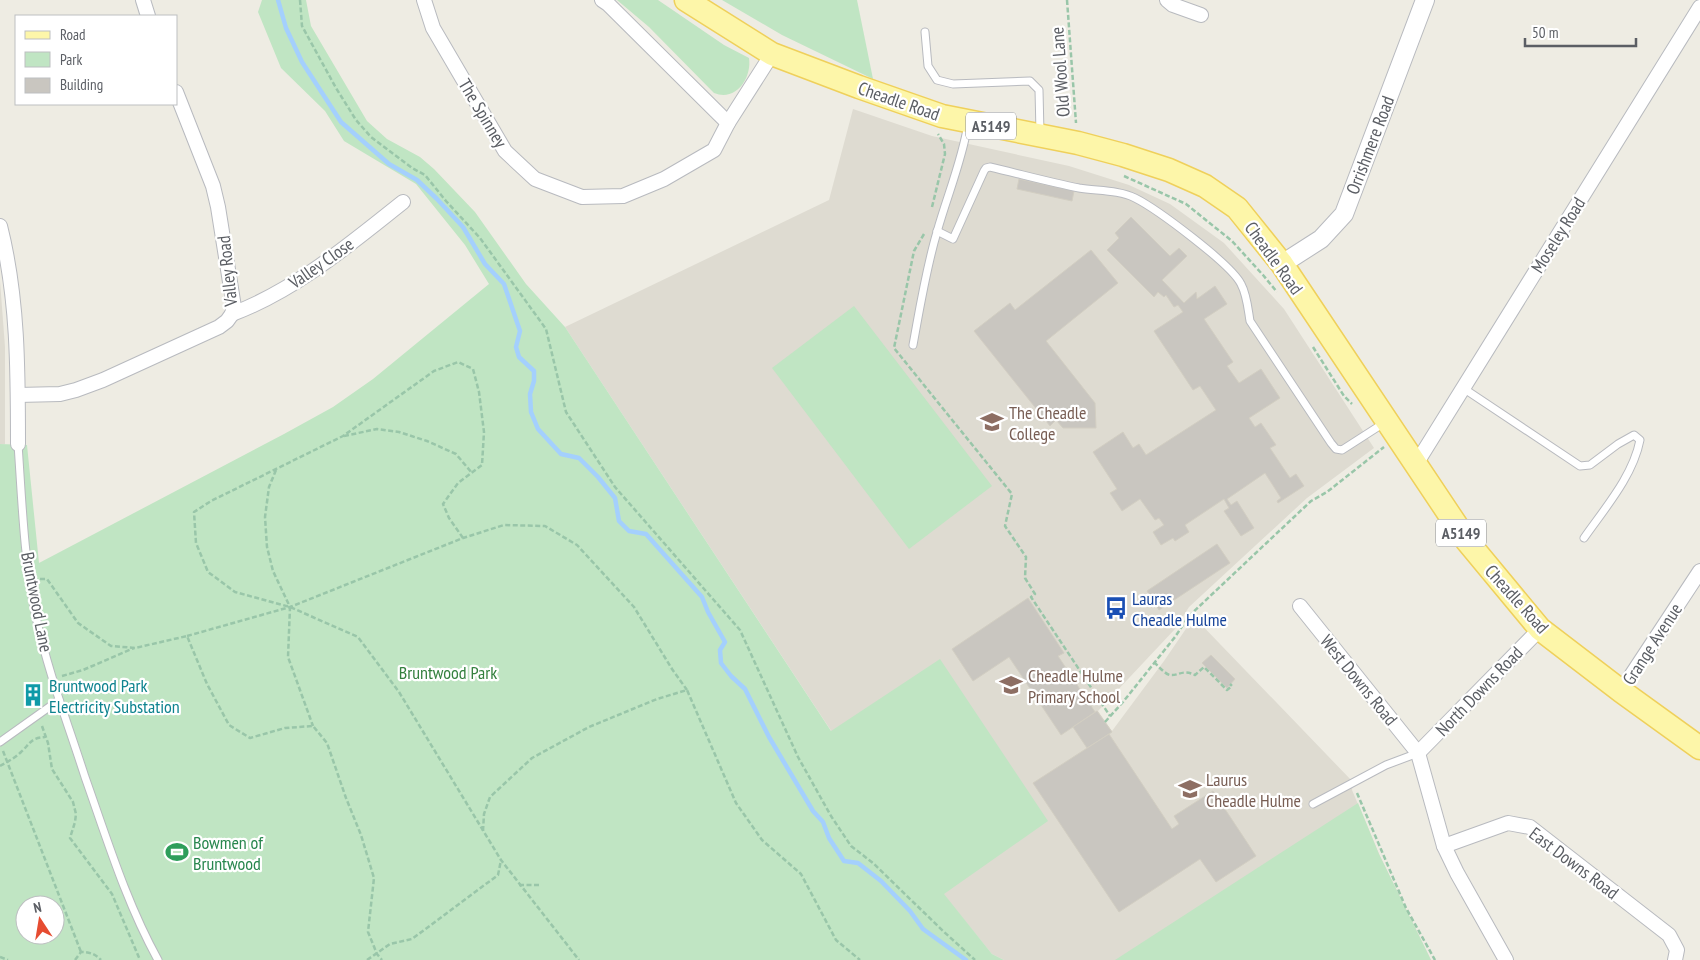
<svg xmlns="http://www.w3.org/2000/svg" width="1700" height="960" viewBox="0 0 1700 960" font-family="'PT Sans Narrow',sans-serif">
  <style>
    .education { fill: #dedbd1 }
    .green { fill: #c0e5c3; fill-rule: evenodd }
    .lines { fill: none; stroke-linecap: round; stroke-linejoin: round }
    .stream { stroke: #a4d0fd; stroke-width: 4.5 }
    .building { fill: #c9c6c0; stroke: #d2cec2 }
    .service-casing { stroke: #b8babf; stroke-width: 9 }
    .minor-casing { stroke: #b8babf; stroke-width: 16 }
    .tertiary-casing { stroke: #b8babf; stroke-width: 20 }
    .primary-casing { stroke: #efd05b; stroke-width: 25 }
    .path { stroke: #99c6a9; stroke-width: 2.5; stroke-dasharray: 5 2.5; stroke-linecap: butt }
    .service { stroke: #fff; stroke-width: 7 }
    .minor { stroke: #fff; stroke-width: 14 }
    .tertiary { stroke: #fff; stroke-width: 18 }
    .primary { stroke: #fdf6a9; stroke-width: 22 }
    .labels { text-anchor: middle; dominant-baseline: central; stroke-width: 4.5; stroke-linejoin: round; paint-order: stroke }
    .shield { fill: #fff; stroke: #8c8e92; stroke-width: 1 }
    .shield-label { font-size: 16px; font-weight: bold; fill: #5b5e64 }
    .street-label { font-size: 18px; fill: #5b5e64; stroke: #fff }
    .education-label { font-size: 18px; fill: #785e54; stroke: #fff; text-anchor: start }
    .transit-label { font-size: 18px; fill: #164399; stroke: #fff; text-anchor: start }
    .park-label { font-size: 18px; fill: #35813f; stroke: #fff }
    .culture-label { font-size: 18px; fill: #0d838f; stroke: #fff; text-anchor: start }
    .leisure-label { font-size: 18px; fill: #27864d; stroke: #fff; text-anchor: start }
  </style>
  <rect width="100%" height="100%" fill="#eeece3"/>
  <g class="education">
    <path d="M853 109 932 136 1069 166 1129 185 1170 204 1224 243 1284 309 1374 448 1307 498 1189 607 1175 629 1098 711 1112 731 1164 661 1194 617 1353 782 1352 790 1379 854 1431 960H1004L992 954 943 894 962 880 853 718 832 732 818 711 565 327 829 200Z"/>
    <path d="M0 281 5 347V444H0Z"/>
  </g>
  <g class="green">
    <path d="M262 0H306L311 26 367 121 387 139 420 157 434 169 475 212 526 284 565 327 831 731 940 659 1048 821 944 894 992 954 1004 960H0V444L27 445 39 563 284 434 333 407 373 379 489 284 465 245 416 184 344 141 325 111 281 68 258 12ZM25 905H55V935H25Z"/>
    <path d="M617 0H658L724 45 749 58C752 78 736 102 714 93L649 27Z"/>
    <path d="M722 0H857L873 79 782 35Z"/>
    <path d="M854 306 992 486 909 549 772 368Z"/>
    <path d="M1358 803 1379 854 1431 960H1115Z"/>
  </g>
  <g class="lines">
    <path class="stream" d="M278 0 286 28 302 62 341 122 389 164 417 180 437 199 463 227 485 264 504 284 520 331 516 347 519 357 534 371V381L530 394 531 412 538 429 561 454 579 458 598 477 615 498 619 521 629 531 646 534 702 597 708 612 725 642 720 650 721 663 731 676 745 689 769 737 813 811 823 822 829 838 844 861 858 863 881 881 910 911 923 929 966 960"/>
  </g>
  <g class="building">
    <path d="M1019 179 1074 191 1072 201 1017 189Z"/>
    <path d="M1131 217 1170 256 1179 248 1187 256 1162 280 1184 303 1196 292 1197 299 1215 286 1227 304 1204 319 1233 362 1227 366 1239 383 1261 369 1280 398 1249 418 1255 427 1261 423 1276 445 1270 448 1290 478 1296 474 1304 486 1278 503 1277 501 1281 498 1265 473 1227 499 1231 505 1237 501 1254 528 1241 536 1224 511 1229 508 1224 499 1185 525 1189 532 1175 541 1173 538 1161 545 1153 532 1164 525 1159 518 1155 520 1140 499 1122 511 1110 493 1117 489 1093 452 1123 432 1133 448 1139 444 1146 455 1216 410 1200 386 1193 390 1154 331 1183 312 1178 305 1174 307 1166 295 1164 297 1158 292 1154 297 1107 250 1119 238 1115 233Z"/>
    <path d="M1091 250 1118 283 1046 341 1095 403 1096 428H1063L1056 420 1050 426 974 331 1010 303 1015 310Z"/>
    <path d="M1217 544 1230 563 1159 610 1147 591Z"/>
    <path d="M1028 598 1064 653 1058 656 1095 712 1061 735 1009 657 973 681 952 649Z"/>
    <path d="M1211 655 1235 679 1227 688 1202 663Z"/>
    <path d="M35 690 37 698 30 700 28 692Z"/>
    <path d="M1097 711 1112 732 1087 748 1073 727Z"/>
    <path d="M1109 734 1172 829 1179 824 1174 816 1213 791 1256 856 1216 882 1200 859 1119 912 1033 783Z"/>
  </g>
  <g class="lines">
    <defs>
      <g id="service">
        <path d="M925 32 928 66 937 80 953 84 1030 81 1039 90 1040 133"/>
        <path d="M937 231 953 239 984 171 986 168 990 167C1020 174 1049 182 1079 188 1097 191 1119 190 1135 198 1157 209 1231 264 1241 284 1247 295 1248 309 1250 321L1331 443 1336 449 1342 450 1384 423"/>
        <path d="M913 345C920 307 926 269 937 232 947 196 962 161 968 124"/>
        <path d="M1463 388 1580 466 1590 465 1618 444 1634 435 1640 440C1633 476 1605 508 1584 538"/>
        <path d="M18 444C22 502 24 561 36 617 48 672 68 724 85 777 107 839 126 902 158 960"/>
        <path d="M0 742 59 700"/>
        <path d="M1313 804 1386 765 1418 753"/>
      </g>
      <g id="minor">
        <path d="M143 0 148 16"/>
        <path d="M424 0 433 28 505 151 535 179 582 197 623 196 664 179 714 150 728 123 772 54"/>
        <path d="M602 0 608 4 728 123"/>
        <path d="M1167 0 1173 5 1201 15"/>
        <path d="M0 226C18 297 18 371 18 444"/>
        <path d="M232 314C296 290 350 244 403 202"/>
        <path d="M18 395 60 394 76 390 103 380 219 327 227 321 232 314 234 307 218 207 213 186 176 92"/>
        <path d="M1416 464 1700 7"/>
        <path d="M1300 606 1418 753 1444 846 1457 873 1506 960"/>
        <path d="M1621 691 1700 571"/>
        <path d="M1418 753 1540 629"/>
        <path d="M1444 846 1508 823 1530 827 1669 935 1677 950 1675 960"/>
      </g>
      <path id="tertiary" d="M1282 264 1321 239 1344 214 1425 0"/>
      <path id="primary" d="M686 0 772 54 859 87 942 116 1078 143 1123 155 1169 170 1205 186 1237 208 1282 264 1467 541 1540 629 1621 691 1700 748"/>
    </defs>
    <use href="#service" class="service-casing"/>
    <use href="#minor" class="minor-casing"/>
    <use href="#tertiary" class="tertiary-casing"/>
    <use href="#primary" class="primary-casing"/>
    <g class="path">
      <path d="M300 0 302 26 336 88 356 120 371 137 412 168 425 175 446 201 480 238 546 329 566 412 615 487 740 630 798 757 831 816 851 846 873 863 943 931 975 960"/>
      <path d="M1067 0 1076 123"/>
      <path d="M1124 176 1186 204 1232 241 1263 275 1277 292"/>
      <path d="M932 207 945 154 944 144 938 134"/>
      <path d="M924 234 914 251 894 348 1012 494 1005 526 1026 557 1025 578 1035 594 1031 597 1110 716"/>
      <path d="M1313 347 1344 396 1352 404"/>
      <path d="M344 436 377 429 399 432 427 441 456 454 472 473"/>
      <path d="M276 470 269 487 265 517 267 547 273 571 290 607 288 657 313 726"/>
      <path d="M463 538 449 518 443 504 458 483 482 465 484 432 479 392 473 369 458 362 434 371 343 436 211 501 194 512 196 543 208 572 235 592 290 607 358 637 399 692 501 860 579 960"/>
      <path d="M40 579H47L78 623 111 646 135 648 187 636 207 684 229 725 250 738 285 728 313 726 327 743 346 798 361 835 374 878 368 932 377 954 382 960"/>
      <path d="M187 636 290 607 463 538 504 525 545 526 577 545 634 607 672 669 687 690"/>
      <path d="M1154 662C1158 666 1165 674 1170 675 1179 676 1182 669 1195 675L1204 667 1227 690 1232 686 1230 684"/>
      <path d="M62 676 83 670 134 648"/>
      <path d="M1105 722 1123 702 1175 637 1189 616 1311 501 1327 492 1384 447"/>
      <path d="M42 726 48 743 52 769 73 802 76 814 75 822 70 838 112 894 140 960"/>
      <path d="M3 751 81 952"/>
      <path d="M0 766C7 762 15 758 21 752 30 744 30 738 45 737"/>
      <path d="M1357 793 1406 908 1435 960"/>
      <path d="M483 831 484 814 490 797 532 758 589 727 657 699 687 690 736 803 762 840 801 874 836 940 860 960"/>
      <path d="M519 885H539"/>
      <path d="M0 957 8 960"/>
      <path d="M75 960 81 952C90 952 95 954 101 960"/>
      <path d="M367 960 390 944 412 939 498 875 501 860"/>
    </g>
    <use href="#service" class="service"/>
    <use href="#minor" class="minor"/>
    <use href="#tertiary" class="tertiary"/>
    <use href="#primary" class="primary"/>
  </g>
  <defs>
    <symbol id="university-bare" viewBox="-9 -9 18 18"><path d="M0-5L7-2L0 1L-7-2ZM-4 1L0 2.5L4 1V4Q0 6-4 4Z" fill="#8d6e63" stroke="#fff" stroke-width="2.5" paint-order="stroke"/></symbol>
    <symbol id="bus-bare" viewBox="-9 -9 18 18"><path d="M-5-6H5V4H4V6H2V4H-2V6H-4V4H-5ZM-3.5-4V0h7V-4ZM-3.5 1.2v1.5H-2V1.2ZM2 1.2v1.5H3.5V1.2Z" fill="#1a4fb4" stroke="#fff" stroke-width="2.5" paint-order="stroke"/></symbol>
    <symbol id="school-bare" viewBox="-9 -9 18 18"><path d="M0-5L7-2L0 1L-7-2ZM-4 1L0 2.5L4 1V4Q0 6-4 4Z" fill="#8d6e63" stroke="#fff" stroke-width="2.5" paint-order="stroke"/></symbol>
    <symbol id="building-bare" viewBox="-9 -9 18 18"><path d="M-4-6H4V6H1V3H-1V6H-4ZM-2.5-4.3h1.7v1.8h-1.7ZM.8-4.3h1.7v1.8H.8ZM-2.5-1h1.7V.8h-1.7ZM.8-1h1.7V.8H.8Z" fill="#0f9aa8" stroke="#fff" stroke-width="2.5" paint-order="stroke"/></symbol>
    <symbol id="stadium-bare" viewBox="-9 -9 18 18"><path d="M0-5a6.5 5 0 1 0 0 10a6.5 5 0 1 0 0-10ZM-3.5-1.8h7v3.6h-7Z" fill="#2e9e5b" stroke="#fff" stroke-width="2.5" paint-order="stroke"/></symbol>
  </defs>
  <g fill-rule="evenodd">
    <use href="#university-bare" x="976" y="406" width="32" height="32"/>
    <use href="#bus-bare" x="1100" y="592" width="32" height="32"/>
    <use href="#school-bare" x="995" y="669" width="32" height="32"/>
    <use href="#building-bare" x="17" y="679" width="32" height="32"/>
    <use href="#school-bare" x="1174" y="773" width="32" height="32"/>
    <use href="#stadium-bare" x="161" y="836" width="32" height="32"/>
  </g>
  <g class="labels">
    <g class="shield">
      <rect x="966" y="112.5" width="50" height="27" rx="4"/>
      <rect x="1436" y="519.5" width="50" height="27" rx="4"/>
    </g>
    <g class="shield-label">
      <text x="991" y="126">A5149</text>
      <text x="1461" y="533">A5149</text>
    </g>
    <g class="street-label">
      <text transform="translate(1060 72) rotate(-94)">Old Wool Lane</text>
      <text transform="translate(899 101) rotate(19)">Cheadle Road</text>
      <text transform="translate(483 113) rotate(59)">The Spinney</text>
      <text transform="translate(1370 145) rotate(-69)">Orrishmere Road</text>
      <text transform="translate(1558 235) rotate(-58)">Moseley Road</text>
      <text transform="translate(1274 258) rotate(54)">Cheadle Road</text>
      <text transform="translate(321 263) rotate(-35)">Valley Close</text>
      <text transform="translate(227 271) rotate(-96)">Valley Road</text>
      <text transform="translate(1517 599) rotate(48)">Cheadle Road</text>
      <text transform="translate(37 602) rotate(79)">Bruntwood Lane</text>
      <text transform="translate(1652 644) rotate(-57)">Grange Avenue</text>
      <text transform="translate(1359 680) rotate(51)">West Downs Road</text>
      <text transform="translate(1479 691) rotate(-46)">North Downs Road</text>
      <text transform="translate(1574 863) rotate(37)">East Downs Road</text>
    </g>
    <g class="education-label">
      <text x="1009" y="412">The Cheadle<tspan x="1009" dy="21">College</tspan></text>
      <text x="1028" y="675">Cheadle Hulme<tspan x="1028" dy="21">Primary School</tspan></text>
      <text x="1206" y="779">Laurus<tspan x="1206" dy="21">Cheadle Hulme</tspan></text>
    </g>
    <g class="transit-label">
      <text x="1132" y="598">Lauras<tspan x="1132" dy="21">Cheadle Hulme</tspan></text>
    </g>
    <g class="park-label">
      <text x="448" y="672">Bruntwood Park</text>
    </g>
    <g class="culture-label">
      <text x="49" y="685">Bruntwood Park<tspan x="49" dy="21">Electricity Substation</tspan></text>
    </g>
    <g class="leisure-label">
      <text x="193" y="842">Bowmen of<tspan x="193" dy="21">Bruntwood</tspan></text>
    </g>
  </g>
  <rect x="15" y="15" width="162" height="90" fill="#ffffff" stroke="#bdbfc1"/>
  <rect x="25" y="31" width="25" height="8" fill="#fdf6a9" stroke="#bdbfc1"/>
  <text x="60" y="40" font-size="15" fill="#5b5e64">Road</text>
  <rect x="25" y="52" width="25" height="15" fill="#c0e5c3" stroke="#bdbfc1"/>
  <text x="60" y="65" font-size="15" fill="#5b5e64">Park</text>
  <rect x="25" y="78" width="25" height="15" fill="#c9c6c0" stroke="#bdbfc1"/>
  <text x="60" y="90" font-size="15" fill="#5b5e64">Building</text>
  <g transform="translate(40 920) rotate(348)"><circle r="24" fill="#ffffff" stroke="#bdbfc1"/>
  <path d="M0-4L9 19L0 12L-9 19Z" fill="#e64c31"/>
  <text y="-8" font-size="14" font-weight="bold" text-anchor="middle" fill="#5b5e64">N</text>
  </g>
  <path d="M1525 38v8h111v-8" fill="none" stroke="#5b5e64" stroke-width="2.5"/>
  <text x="1532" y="38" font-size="15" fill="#5b5e64" stroke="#ffffff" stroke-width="4" paint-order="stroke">50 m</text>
</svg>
